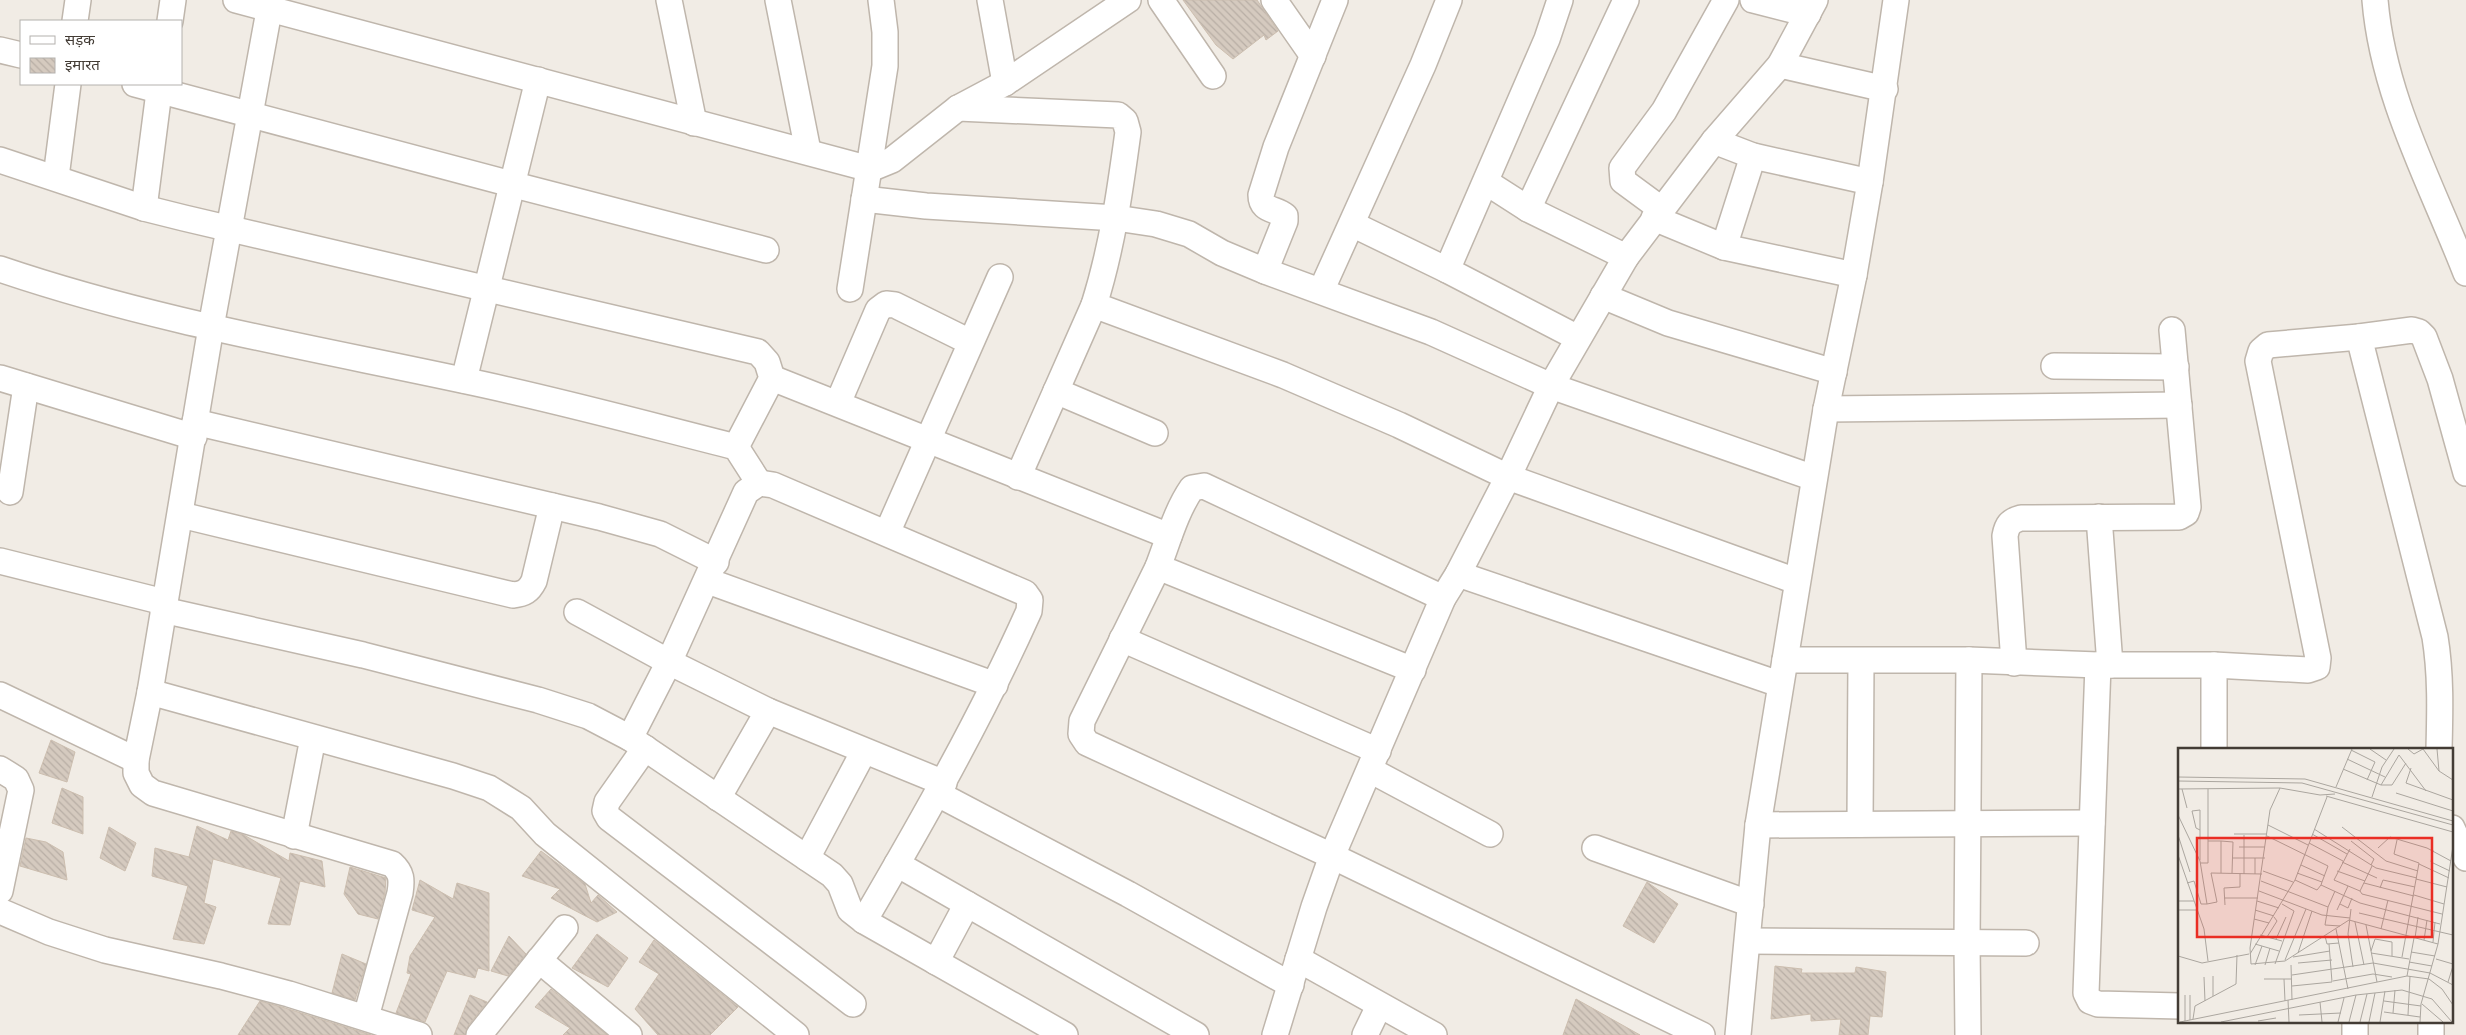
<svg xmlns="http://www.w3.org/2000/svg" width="2466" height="1035" viewBox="0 0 2466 1035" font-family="'Public Sans','Noto Sans Devanagari',sans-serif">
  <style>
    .building { fill: url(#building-back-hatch); stroke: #ccbeaf }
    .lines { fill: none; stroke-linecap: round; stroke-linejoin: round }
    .minor-casing { stroke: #bfb6ac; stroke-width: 28 }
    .minor { stroke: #fff; stroke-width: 25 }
    .inset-road { fill: none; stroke: #aba69f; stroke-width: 1 }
    .view { fill: #ea2e24; fill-opacity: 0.15; stroke: #ea2e24; stroke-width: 2.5 }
    .inset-edge { fill: none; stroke: #433c35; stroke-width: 2.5 }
  </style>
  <defs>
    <pattern id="building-back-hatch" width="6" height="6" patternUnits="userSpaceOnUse" patternTransform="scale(1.25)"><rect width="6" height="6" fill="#d5cabf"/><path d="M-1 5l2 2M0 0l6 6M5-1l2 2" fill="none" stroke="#b8aea5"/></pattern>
  </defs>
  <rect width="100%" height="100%" fill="#f1ece5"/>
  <g class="building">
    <path d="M1183 0H1257L1278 31 1266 40 1264 35 1233 59 1216 45Z"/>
    <path d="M51 740 75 752 67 782 39 773Z"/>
    <path d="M62 788 83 797V834L52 823Z"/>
    <path d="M197 826 228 840 231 831 244 835 289 861 290 853 322 861 325 887 300 881 290 925 268 924 281 878 213 859 204 903 216 907 204 944 173 939 188 886 152 876 155 848 189 857Z"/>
    <path d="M109 827 136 843 125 871 100 858Z"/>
    <path d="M26 838 46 842 63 852 67 880 20 866Z"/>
    <path d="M541 851 585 884 591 903 598 895 617 912 597 922 551 898 560 889 522 876Z"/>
    <path d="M350 867 386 878 385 893 378 919 358 914 344 894Z"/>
    <path d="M420 880 453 899 457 883 489 893V971L478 968 475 978 447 971 425 1022 396 1013 411 974 407 973 410 956 435 917 412 910Z"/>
    <path d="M1647 882 1678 904 1654 943 1623 926Z"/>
    <path d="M597 934 628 958 608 987 572 968Z"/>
    <path d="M509 936 526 954 508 976 491 971Z"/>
    <path d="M654 940 738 1007 710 1035H658L635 1009 659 974 639 962Z"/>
    <path d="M342 954 366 964 355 1000 332 993Z"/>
    <path d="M1775 966 1802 969 1801 973H1855L1856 967 1886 972 1882 1017 1870 1016 1868 1035H1839L1841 1019 1811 1021V1014L1771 1019Z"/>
    <path d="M551 989 607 1035H563L570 1028 535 1007Z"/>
    <path d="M470 995 487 1002 468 1026 465 1035H454Z"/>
    <path d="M1576 999 1640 1035H1563Z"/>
    <path d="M260 1001 285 1008 371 1035H238Z"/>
  </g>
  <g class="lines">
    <defs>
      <g id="minor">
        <path d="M236 0 870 169 892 160 958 108 1005 83 1128 0"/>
        <path d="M271 0 211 327 150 692 136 760V773L142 785 153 793 392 864C402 873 402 880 400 893L366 1017"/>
        <path d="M669 0 694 123"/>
        <path d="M778 0 808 151"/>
        <path d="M990 0 1005 83"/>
        <path d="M1161 0 1213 76"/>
        <path d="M1274 0 1313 56"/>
        <path d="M1560 0 1547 39 1447 270 1578 338"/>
        <path d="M1753 0 1808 14"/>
        <path d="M2375 0C2383 97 2431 183 2466 273"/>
        <path d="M75 21 78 0"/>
        <path d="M170 21 173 0"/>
        <path d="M0 50 21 55"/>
        <path d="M1780 65 1885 89"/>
        <path d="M135 84 511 184 766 250"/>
        <path d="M958 108 1118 115 1125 121 1128 132C1120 191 1112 248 1094 305L1283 375 1399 425 1508 477 1796 581"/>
        <path d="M1714 141 1753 156 1870 182"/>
        <path d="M0 160 144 208 184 218 758 352 767 362 772 378 736 447"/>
        <path d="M56 177 68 84"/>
        <path d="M1486 182 1528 209 1626 257"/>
        <path d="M864 199 926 206 1116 218 1156 224 1189 234 1222 253 1265 271 1431 332 1551 386 1814 478"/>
        <path d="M144 208 160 84"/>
        <path d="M1528 209 1626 0"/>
        <path d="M1661 209 1623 181 1622 168 1664 111 1726 0"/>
        <path d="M1654 218 1724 247 1854 275"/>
        <path d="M1352 224 1447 270"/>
        <path d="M1724 247 1753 156"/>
        <path d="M0 269C150 320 308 347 462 380 554 399 645 424 736 447L759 483"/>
        <path d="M1265 271 1285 221V216C1275 208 1261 211 1261 195L1276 147 1335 0"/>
        <path d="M850 289 885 66V32L881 0"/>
        <path d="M1321 291 1423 65 1449 0"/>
        <path d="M1603 296 1668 323 1834 372"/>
        <path d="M2054 366 2176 367"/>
        <path d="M0 378 194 437"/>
        <path d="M772 378 1169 536"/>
        <path d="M464 380 538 80"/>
        <path d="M1056 391 1155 433"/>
        <path d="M838 403 878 310 886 304 895 305 970 342"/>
        <path d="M1826 409 2179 405"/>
        <path d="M195 422 599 517 660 534 716 562"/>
        <path d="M1018 477 1094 305"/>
        <path d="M10 492 26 386"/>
        <path d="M181 515 513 595C524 594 529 591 534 581L552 506"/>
        <path d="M2099 517 2110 665"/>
        <path d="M887 533 1000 277"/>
        <path d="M0 561 164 602"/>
        <path d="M1158 567 1082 721 1081 734 1087 743 1332 856 1702 1035"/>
        <path d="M1458 574 1779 684"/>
        <path d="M708 581 995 685"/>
        <path d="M163 610 363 655 538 700 588 716 630 738 832 875 840 884 850 910 864 921 1065 1035"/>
        <path d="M577 612 669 662 768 711 944 783"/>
        <path d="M1122 639 1378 751"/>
        <path d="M1785 660H1969L2098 665H2214L2308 670 2317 667 2318 658 2258 361 2261 351 2268 345 2359 337"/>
        <path d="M2014 663 2005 536C2007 525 2010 521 2021 518L2179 517 2186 513 2188 507 2172 330"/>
        <path d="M2098 665 2086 993 2090 1001 2098 1004 2180 1006"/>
        <path d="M2214 665V749"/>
        <path d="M1413 670 1158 567C1168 541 1176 511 1192 488L1204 486 1443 598"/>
        <path d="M150 692 453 776 489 788 521 808 545 834 796 1035"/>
        <path d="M0 695 136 760"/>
        <path d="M630 738 669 662 746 492 759 483 773 485 1025 593 1030 600 1029 611C981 718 923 820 864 921"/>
        <path d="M645 748 607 802 605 811 609 818 853 1004"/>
        <path d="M2439 749C2440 711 2441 674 2435 637L2359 337 2412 330 2419 332 2424 337 2440 379 2466 473"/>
        <path d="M0 769 16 779 21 790 0 891"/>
        <path d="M1370 770 1490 834"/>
        <path d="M938 794 1128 894 1291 985"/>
        <path d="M718 798 768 711"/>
        <path d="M1860 824 1861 661"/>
        <path d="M1758 825 2092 823"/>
        <path d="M2452 828 2466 858"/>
        <path d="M294 836 313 738"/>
        <path d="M1595 848 1751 904"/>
        <path d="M807 858 864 751"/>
        <path d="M897 864 1196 1035"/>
        <path d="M0 911 49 932 105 950 221 976 289 994 419 1035"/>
        <path d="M1748 941 2026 943"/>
        <path d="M1298 959 1434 1035"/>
        <path d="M539 960 629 1035"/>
        <path d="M936 962 967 904"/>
        <path d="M2431 1021V1035"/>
        <path d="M479 1035 565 928"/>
        <path d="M1275 1035 1314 907 1332 856 1443 598 1458 574 1508 477 1551 386 1626 257 1714 141 1780 65 1815 0"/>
        <path d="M1365 1035 1379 1006"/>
        <path d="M1738 1035 1758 825 1826 409 1854 275 1870 182 1896 0"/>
        <path d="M1968 1035 1967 943 1969 660"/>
        <path d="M2355 1035V1021"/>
      </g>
    </defs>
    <use href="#minor" class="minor-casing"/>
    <use href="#minor" class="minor"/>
  </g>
  <g transform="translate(2178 748)">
    <rect width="275" height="275" fill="#f1ece5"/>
    <path class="inset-road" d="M192 1 208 12M230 1 236 6 245 1M245 1 261 23 275 32M259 1 261 23M173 2 197 14 189 32M169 11 207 29M233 20 228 35 275 52M165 21 203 37 221 7 248 43M0 29 127 31 275 73M0 33 124 35 275 77M203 37H214L228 15M158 39 174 1M102 40 92 62 72 200 73 216 107 213 171 172 260 196M0 41 102 40 142 47M4 41 9 60M218 45 275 63M142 47 157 46M148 48 275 84M194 49 204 19 216 1M0 67 22 113 29 156H23L16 133 9 135M90 77 130 97M164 79 208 113 240 123M136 81 198 120 239 130M56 86H89M134 86 169 106M0 87 12 124M66 87V126M89 88 150 118 144 134M219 92 216 106 241 115 224 209M30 93H43V125M43 93 55 94 54 125M173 93 196 111 193 117M131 95 165 113M61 99H87M200 100 212 89 249 100 273 113M172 101 156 132 182 143 194 118M255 102 253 114 272 123M0 107 26 181 30 213M55 110H87M22 112V62L14 63 18 80 22 82M164 114 199 130M22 115H30V41M241 116 271 130M123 117 147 128M85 123 115 134M159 123 187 133M77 126V110M238 131 269 139M117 132 139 142 143 137 144 134 119 125M83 133 150 159 147 177 162 178M186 135 236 148M143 137 182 155 262 176M202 140 205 132 237 139M81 143 144 167 172 170M182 143 184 146 264 166M236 147 266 156M46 150H80M0 153H16M79 153 101 160M29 156 39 154 33 125 84 126M162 156 170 160 174 150M47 157 46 140 62 139V125M150 159 157 143M173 161 170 186 175 219M0 162H19M77 162 96 168M159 162 170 138M181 165 275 187M76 171 91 175M177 174 186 217M188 177 199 234M158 181 170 241M203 181 210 152M82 187 104 193M147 188 149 196 161 195M89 189 99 173 96 169M237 190 240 169M98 191 108 169M246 192 249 172M255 194 257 174M77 196 101 203M193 203 197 191 214 194V208M233 204 257 208M120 205 134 163M193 205 231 211M72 206 117 132 149 49M0 208 24 215 71 206M115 209 152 203M258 211 275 216M107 212 128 161M231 214 254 218M120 215 154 212M97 216 116 163 104 156M77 217 84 198M87 217 92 200M113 217 114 252M114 227 195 215 252 225 275 237M229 228 236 190M26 229 27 253M86 231H114M106 231 107 253M155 233 195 226 214 229M270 234 275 218M114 238 154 234 151 196M35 248V228M110 252 111 274M206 253 243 258M142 254 144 274M244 256 265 274M206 264 242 269M215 265 217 242M121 267 163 265M230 267 232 228M15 271 17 258 58 236 59 207M12 272V247M7 273V247M80 273 98 270M2 274 229 228 251 231 264 241 275 257M43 274 178 247 224 242 254 251 274 274M160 274 166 250M171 274 178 247M182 274 189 246M191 274 197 245M202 274 207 243M242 274 243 256 260 196 275 98"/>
    <path class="view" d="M19 90H254V189H19Z"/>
    <rect width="275" height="275" class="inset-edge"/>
  </g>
  <rect x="20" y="20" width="162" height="65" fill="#ffffff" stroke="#b4b1ae"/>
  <rect x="30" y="36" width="25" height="8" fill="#ffffff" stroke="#b4b1ae"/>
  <text x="65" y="45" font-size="15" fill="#433c35">सड़क</text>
  <rect x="30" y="58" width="25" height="15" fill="url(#building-back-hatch)" stroke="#b4b1ae"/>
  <text x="65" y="70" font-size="15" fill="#433c35">इमारत</text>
</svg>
